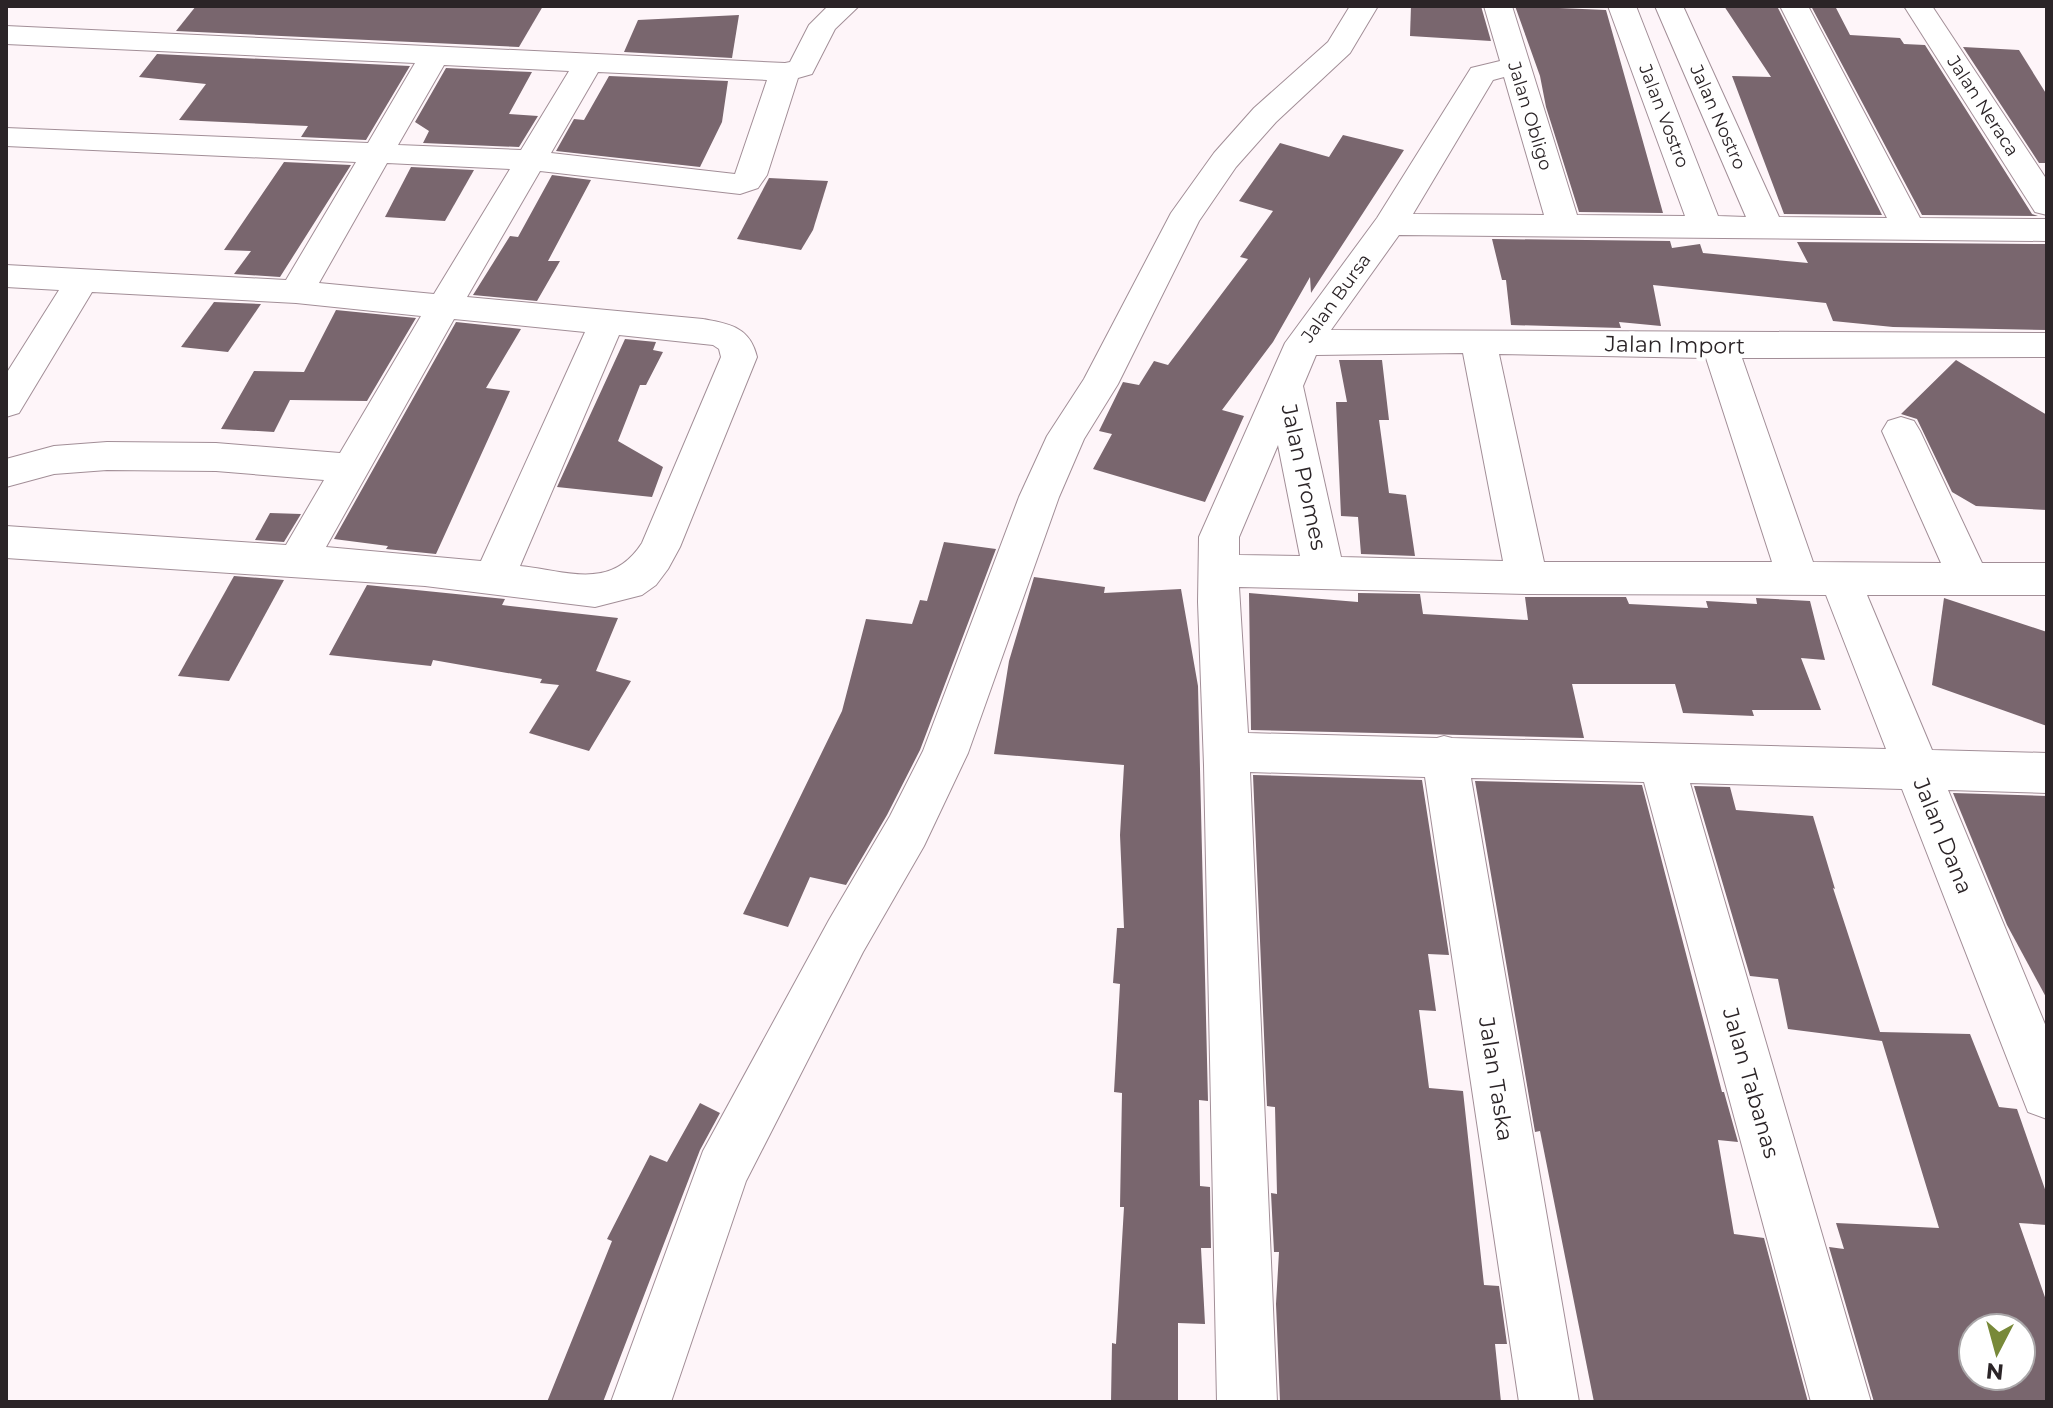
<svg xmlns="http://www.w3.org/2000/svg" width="2053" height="1408" viewBox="0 0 2053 1408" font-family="Montserrat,sans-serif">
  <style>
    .building { fill: #79666e; fill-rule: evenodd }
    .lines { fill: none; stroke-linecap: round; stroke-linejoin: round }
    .minor-casing { stroke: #a28e97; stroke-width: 2 }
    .minor { fill: #fff; fill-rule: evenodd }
    .labels { text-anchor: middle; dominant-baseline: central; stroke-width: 8; stroke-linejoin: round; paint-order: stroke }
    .far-street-label { font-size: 18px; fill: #2b2427; stroke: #fff }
    .street-label { font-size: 22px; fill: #2b2427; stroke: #fff }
  </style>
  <rect width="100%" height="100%" fill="#fef5f9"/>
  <g class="building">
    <path d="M196 6H543L519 47 176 31Z"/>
    <path d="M1411 6H1481L1491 41 1410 36Z"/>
    <path d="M1515 6 1606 10 1663 213 1579 212 1546 107 1540 76Z"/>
    <path d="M1724 6H1777L1882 215 1784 214 1732 76 1771 77Z"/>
    <path d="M1811 6H1835L1850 35 1900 38 1904 44 1925 45 2032 214 2038 216 1922 215Z"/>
    <path d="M739 15 732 58 624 52 638 20Z"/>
    <path d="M1963 47 2019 50 2047 95V163H2039Z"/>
    <path d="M157 54 410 66 366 140 301 137 308 126 179 120 206 84 139 77Z"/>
    <path d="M446 68 532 72 509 114 538 116 519 147 423 143 429 131 415 122Z"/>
    <path d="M609 76 728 81 722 122 700 167 556 151 574 119 584 120Z"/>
    <path d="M1343 135 1404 150 1311 293 1310 277 1273 342 1222 410 1244 416 1205 502 1093 469 1112 434 1099 431 1123 382 1139 385 1154 361 1168 365 1248 259 1240 257 1273 211 1239 201 1280 143 1329 157Z"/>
    <path d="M284 162 351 165 280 277 234 274 251 251 224 250Z"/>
    <path d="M411 167 474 170 445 221 385 217Z"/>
    <path d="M552 175 591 180 548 261H560L537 301 473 295 510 236 518 237Z"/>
    <path d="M769 178 828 181 813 230 801 250 737 239Z"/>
    <path d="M1492 239 1670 241 1672 248 1700 244 1703 253 1808 263 1797 242 2047 244V330L1893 327 1833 321 1826 303 1653 285 1661 326 1619 322 1621 328 1511 325 1506 280H1502Z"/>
    <path d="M214 302 261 304 228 352 181 347Z"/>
    <path d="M336 310 416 318 367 401 290 400 274 432 221 429 254 371 304 372Z"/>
    <path d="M456 322 521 329 486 388 510 391 436 554 386 549 388 546 334 539Z"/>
    <path d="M625 339 656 342 653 350 663 352 646 385H640L618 441 663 467 652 497 557 487Z"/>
    <path d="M1339 360H1382L1389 420H1379L1389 493 1406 495 1415 556 1361 554 1358 517 1341 516 1336 402H1347Z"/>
    <path d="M1956 360 2047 415V510L1976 506 1952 492 1917 419 1901 414Z"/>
    <path d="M270 513 301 514 284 542 255 540Z"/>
    <path d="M944 542 996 549 920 750 887 815 846 885 810 877 788 927 743 914 842 711 866 619 912 624 920 600 927 601Z"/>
    <path d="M234 576 284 580 229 681 178 676Z"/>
    <path d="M1034 577 1105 587 1104 593 1181 589 1198 686 1208 1101 1199 1100 1200 1186 1210 1187 1211 1248H1201L1205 1324 1178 1323V1402H1111L1112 1343 1116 1344 1124 1207H1120L1122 1093 1114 1092 1120 984 1113 983 1117 928H1124L1120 835 1124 765 994 754 1009 661Z"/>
    <path d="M367 585 505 599 502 605 618 618 596 671 631 681 589 751 529 733 559 685 540 683 542 679 433 660 431 666 329 655Z"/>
    <path d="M1249 593 1358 602V593L1420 594 1423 614 1528 620 1525 597H1626L1629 604 1708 608 1706 601 1757 604 1756 598 1810 601 1825 660 1801 658 1821 710H1752L1754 716 1683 713 1675 684H1572L1584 738 1251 730Z"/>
    <path d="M1944 598 2047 632V726L1932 685Z"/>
    <path d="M1253 775 1422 780 1449 955 1428 954 1436 1011 1419 1010 1429 1088 1463 1091 1484 1285 1499 1286 1507 1344H1495L1501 1402H1280L1276 1304 1279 1252H1274L1271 1193 1277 1194 1275 1107 1267 1106Z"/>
    <path d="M1475 781 1642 785 1722 1092H1724L1738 1142 1718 1140 1734 1234 1764 1238 1808 1402H1594L1540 1131 1535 1132Z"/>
    <path d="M1694 786 1730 787 1736 810 1813 816 1835 889 1833 888 1880 1032 1970 1034 1999 1107 2017 1109 2047 1195V1225L2019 1223 2047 1303V1402H1874L1829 1247 1844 1249 1836 1223 1939 1228 1882 1041 1788 1029 1778 979 1750 976ZM1973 1328H2021V1376H1973Z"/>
    <path d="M1953 793 2047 796V999L2007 925Z"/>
    <path d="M700 1103 720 1113 700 1150 603 1402H547L612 1241 607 1239 650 1155 667 1162Z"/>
  </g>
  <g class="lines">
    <defs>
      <g id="minor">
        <path d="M828 6H859L835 29 812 74 798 78 767 175 758 188 740 194 540 171 467 297 703 319C730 324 750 327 757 357L680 547 668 569 656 585 642 595 595 607 425 586 6 558V526L286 545 324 480 216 471 107 470 54 474 6 487V459L54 446 107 442 216 443 340 453 421 316 296 303 92 292 19 413 6 417V374L59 290 6 287V265L286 280 356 162 6 146V128L368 143 415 63 6 44V26L785 63 790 62 809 25ZM444 65 569 71 521 150 398 145ZM598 72 767 80 735 174 551 153ZM387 163 510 169 434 294 319 283ZM454 319 585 332 481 561 326 547ZM619 335 713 345 719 349 721 357 642 543C611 591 568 571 520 566Z"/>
        <path d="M1350 6H1378L1350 53 1276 122 1236 167 1199 221 1118 384 1084 439 1059 497 968 753 924 846 863 952 746 1181 671 1402H611L703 1151 829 920 890 816 923 751 1019 497 1047 436 1084 379 1171 213 1214 153 1254 108 1328 42Z"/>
        <path d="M1484 6H1512L1577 215 1685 216 1608 6H1636L1718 216 1746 217 1655 6H1683L1779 217 1887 218 1780 6H1808L1920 218 2047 219V241L1399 235 1331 330 2047 333V357L1742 358 1813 562 1941 563 1882 431 1888 421 1901 417 1914 421 1920 431 1982 563H2047V595H1867L1932 750 2047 753V793L1948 790 2047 1029V1119L2028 1112 1902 789 1690 783 1871 1402H1811L1644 782 1471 778 1579 1402H1519L1425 777 1250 772 1277 1402H1217L1204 765 1198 602 1199 537 1285 343 1377 218 1471 68 1500 61ZM1504 77 1544 215 1413 214 1493 80ZM1463 353 1503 561 1341 557 1303 386 1316 355ZM1499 354 1706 358 1772 562H1544ZM1278 445 1300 556 1239 555V537ZM1239 587 1527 594 1826 595 1886 749 1452 738 1444 736 1437 738 1248 733Z"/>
        <path d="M1904 6H1932L2047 180V215L2035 212Z"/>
      </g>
    </defs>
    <use href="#minor" class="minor-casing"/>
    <use href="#minor" class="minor"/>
  </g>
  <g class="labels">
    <g class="far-street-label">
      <text transform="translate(1983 106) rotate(57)">Jalan Neraca</text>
      <text transform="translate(1530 116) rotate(73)">Jalan Obligo</text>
      <text transform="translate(1664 116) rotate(69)">Jalan Vostro</text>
      <text transform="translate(1718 117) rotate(66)">Jalan Nostro</text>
      <text transform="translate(1336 298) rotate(-54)">Jalan Bursa</text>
    </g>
    <g class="street-label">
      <text transform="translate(1675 345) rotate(1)">Jalan Import</text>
      <text transform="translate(1304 477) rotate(78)">Jalan Promes</text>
      <text transform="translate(1943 836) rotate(68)">Jalan Dana</text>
      <text transform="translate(1496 1079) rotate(81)">Jalan Taska</text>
      <text transform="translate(1751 1083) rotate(74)">Jalan Tabanas</text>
    </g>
  </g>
  <rect width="2053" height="1408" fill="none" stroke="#2b2427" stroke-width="16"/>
  <g transform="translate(1997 1352) rotate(186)"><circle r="38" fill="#ffffff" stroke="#aaa7a9" stroke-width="2"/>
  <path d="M0-6L14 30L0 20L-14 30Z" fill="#788939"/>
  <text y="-12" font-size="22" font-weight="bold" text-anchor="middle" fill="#2b2427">N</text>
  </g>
</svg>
